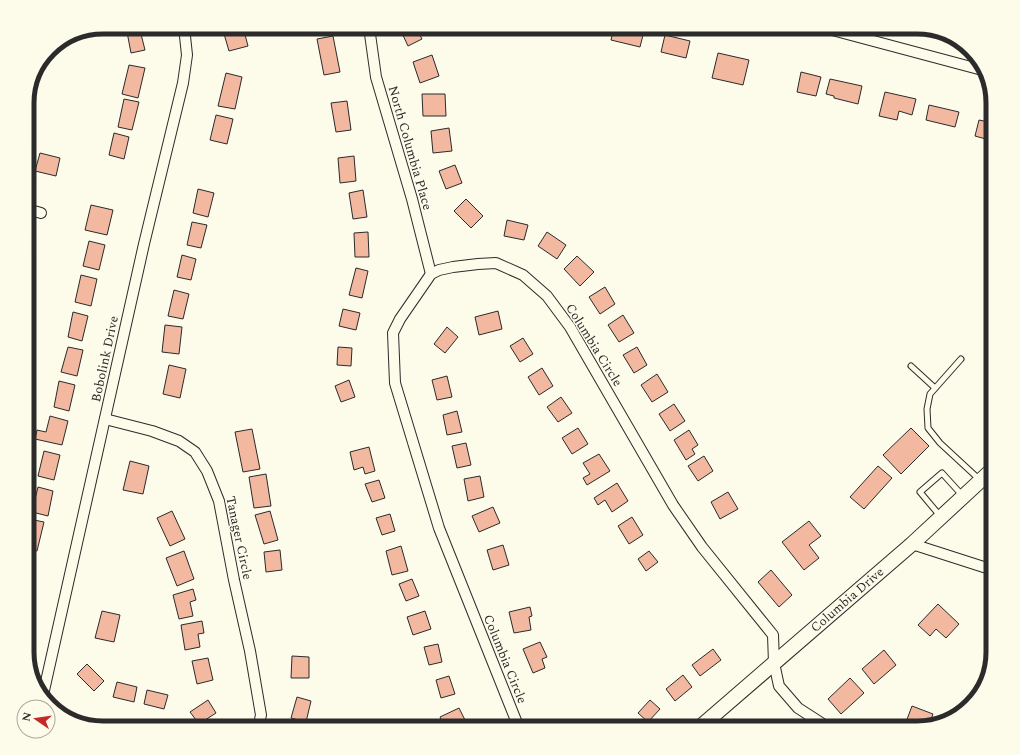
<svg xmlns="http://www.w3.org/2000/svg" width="1020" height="755" viewBox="0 0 1020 755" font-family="Spectral,serif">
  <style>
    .building { fill: #f2b8a0; stroke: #2b2b2b }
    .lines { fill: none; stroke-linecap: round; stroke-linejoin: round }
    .service-casing { stroke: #2b2b2b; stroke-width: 7 }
    .minor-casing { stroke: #2b2b2b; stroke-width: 12 }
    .secondary-casing { stroke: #2b2b2b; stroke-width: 16 }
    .service { stroke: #fdfbea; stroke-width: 5 }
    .minor { stroke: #fdfbea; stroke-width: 10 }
    .secondary { stroke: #fdfbea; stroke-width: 14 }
    .labels { text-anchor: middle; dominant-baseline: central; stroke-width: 3; stroke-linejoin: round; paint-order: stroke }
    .street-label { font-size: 13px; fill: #2b2b2b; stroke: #fdfbea }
    .rim { fill: none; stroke: #2b2b2b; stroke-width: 5 }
  </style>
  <rect width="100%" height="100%" fill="#fdfbea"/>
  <g class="building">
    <path d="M222 27H243L248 46 229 51Z"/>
    <path d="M410 27H416L422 39 408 46 401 31Z"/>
    <path d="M565 27H592L590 33Z"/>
    <path d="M614 27H625L644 31 640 47 611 40Z"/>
    <path d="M140 30 145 50 131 53 127 32Z"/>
    <path d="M665 35 690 41 686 58 661 52Z"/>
    <path d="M333 36 340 72 324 75 317 39Z"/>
    <path d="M718 53 749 60 743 85 712 78Z"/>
    <path d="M432 55 439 76 420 83 413 62Z"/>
    <path d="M129 65 145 68 138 98 122 94Z"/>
    <path d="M801 72 821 77 816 96 797 92Z"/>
    <path d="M226 73 242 77 235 109 218 106Z"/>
    <path d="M830 79 862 86 858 104 834 98V96L826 94Z"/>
    <path d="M885 92 916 99 912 115 899 111 897 120 879 116Z"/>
    <path d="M422 94H445L446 116H423Z"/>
    <path d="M124 99 139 102 132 130 118 127Z"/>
    <path d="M347 101 351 130 336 132 331 103Z"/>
    <path d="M929 105 959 112 955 127 926 120Z"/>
    <path d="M216 115 233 119 227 144 210 140Z"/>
    <path d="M979 120 993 123V141L975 136Z"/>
    <path d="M449 128 452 151 433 153 431 131Z"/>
    <path d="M114 133 129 137 124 159 109 155Z"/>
    <path d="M40 153 60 158 56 176 35 171Z"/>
    <path d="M354 156 356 181 340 183 338 158Z"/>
    <path d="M455 165 462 183 446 189 439 171Z"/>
    <path d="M198 189 214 193 208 217 193 213Z"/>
    <path d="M363 190 367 217 353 219 349 193Z"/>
    <path d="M466 199 483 216 471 228 454 211Z"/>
    <path d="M91 205 113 210 107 235 85 230Z"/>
    <path d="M507 220 528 225 524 240 504 236Z"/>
    <path d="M192 222 207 225 201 248 187 245Z"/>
    <path d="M368 232 369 257H355L354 233Z"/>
    <path d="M547 232 566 245 557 259 538 246Z"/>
    <path d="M89 241 105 245 99 270 83 266Z"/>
    <path d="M182 255 196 259 191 280 177 277Z"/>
    <path d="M577 256 594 272 580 286 564 269Z"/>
    <path d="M356 268 368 271 362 298 349 295Z"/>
    <path d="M81 275 97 279 91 306 75 302Z"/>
    <path d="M605 287 615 304 600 314 589 297Z"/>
    <path d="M174 290 189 294 183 319 168 316Z"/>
    <path d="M343 309 360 313 356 330 339 326Z"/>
    <path d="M498 311 502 329 479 335 475 317Z"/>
    <path d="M73 312 88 316 82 341 68 337Z"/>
    <path d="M623 315 634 333 619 342 608 325Z"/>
    <path d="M165 325 182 327 179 354 162 352Z"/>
    <path d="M447 327 458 337 445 353 434 344Z"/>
    <path d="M523 338 533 354 520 362 510 346Z"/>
    <path d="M68 347 83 350 77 376 61 372Z"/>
    <path d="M338 347 352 348 351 366 337 365Z"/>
    <path d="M637 347 647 365 634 373 623 355Z"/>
    <path d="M169 365 186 369 180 398 163 394Z"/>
    <path d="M542 368 553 386 539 395 528 377Z"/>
    <path d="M657 374 668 392 652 402 641 385Z"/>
    <path d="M447 376 452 397 437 400 432 380Z"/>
    <path d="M349 380 355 397 341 402 335 386Z"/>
    <path d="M59 381 75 385 69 411 54 407Z"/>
    <path d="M561 397 572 413 558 422 547 407Z"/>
    <path d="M674 404 685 421 670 431 659 414Z"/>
    <path d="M457 411 462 432 447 435 443 415Z"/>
    <path d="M50 416 68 421 62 445 35 439 37 430 46 432Z"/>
    <path d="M578 428 588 444 572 454 562 438Z"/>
    <path d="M911 428 929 446 901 474 883 455Z"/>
    <path d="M252 429 260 469 243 472 235 432Z"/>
    <path d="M689 430 698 445 692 449 695 454 686 460 674 440Z"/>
    <path d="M466 443 471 465 457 468 452 446Z"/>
    <path d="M369 447 375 471 365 474 363 467 354 470 350 452Z"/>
    <path d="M44 451 60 455 54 480 38 476Z"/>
    <path d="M599 454 610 471 587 485 583 478 590 474 583 463Z"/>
    <path d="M704 456 713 471 698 481 688 466Z"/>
    <path d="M130 461 149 466 143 494 123 490Z"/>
    <path d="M878 466 892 478 864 509 850 497Z"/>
    <path d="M266 474 271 506 254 508 249 477Z"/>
    <path d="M480 476 484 497 468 501 464 479Z"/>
    <path d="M379 480 385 498 372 502 365 484Z"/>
    <path d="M617 483 628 501 612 512 605 500 598 505 594 498Z"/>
    <path d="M38 487 53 491 48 516 32 512Z"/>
    <path d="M728 492 738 509 720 519 711 502Z"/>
    <path d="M493 507 500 523 479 532 472 516Z"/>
    <path d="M172 511 185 539 170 546 157 518Z"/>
    <path d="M270 511 278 540 264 544 255 515Z"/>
    <path d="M390 514 395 531 382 535 376 518Z"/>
    <path d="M632 517 643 535 629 544 618 526Z"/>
    <path d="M29 519 44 522 37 551 27 549V527Z"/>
    <path d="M809 521 821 536 809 545 819 558 804 570 782 542Z"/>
    <path d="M503 545 509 565 493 570 487 550Z"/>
    <path d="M401 546 408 571 392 575 386 551Z"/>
    <path d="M280 550 282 570 266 572 264 552Z"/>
    <path d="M184 551 194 579 177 586 166 558Z"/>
    <path d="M649 551 658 562 646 571 638 559Z"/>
    <path d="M27 559 35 561 29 587H27Z"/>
    <path d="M771 570 792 595 779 607 758 582Z"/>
    <path d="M412 579 419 596 406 601 399 584Z"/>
    <path d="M193 589 196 600 190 602 193 616 179 619 173 595Z"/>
    <path d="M938 604 959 624 946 638 936 629 930 636 918 625Z"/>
    <path d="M530 607 532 616 529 617 531 630 514 633 509 612Z"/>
    <path d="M102 611 120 615 114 642 95 638Z"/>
    <path d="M425 611 431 629 413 635 407 617Z"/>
    <path d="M202 621 204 633 198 634 200 647 185 650 181 625Z"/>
    <path d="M540 642 547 657 542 659 545 668 533 673 523 649Z"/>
    <path d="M438 644 442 662 429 665 424 647Z"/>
    <path d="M713 649 721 660 700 676 692 665Z"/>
    <path d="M884 650 896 665 874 684 862 669Z"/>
    <path d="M292 656 309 657V678H291Z"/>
    <path d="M208 658 213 680 197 684 192 661Z"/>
    <path d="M87 664 104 681 94 691 77 674Z"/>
    <path d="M683 675 692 687 675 701 666 689Z"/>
    <path d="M449 676 455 694 441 698 436 680Z"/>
    <path d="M850 678 864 693 841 714 828 699Z"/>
    <path d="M117 682 137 687 134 702 113 697Z"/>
    <path d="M147 690 168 695 164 709 144 704Z"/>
    <path d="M297 697 311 701 306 722 291 718Z"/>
    <path d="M208 700 216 713 199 724 190 712Z"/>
    <path d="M650 700 660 709 648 722 638 713Z"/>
    <path d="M912 706 933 714 929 725 920 727 906 722Z"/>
    <path d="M459 708 469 728H453L450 723 444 726 440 717Z"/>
    <path d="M940 715 954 718 951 720 938 723Z"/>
    <path d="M626 721 634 728H619Z"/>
  </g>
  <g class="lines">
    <defs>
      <g id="service">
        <path d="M961 359 930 394 927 409 928 428 940 443 980 480"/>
        <path d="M911 366 935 388"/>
        <path d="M941 517 920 492 942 473 962 495"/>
      </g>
      <g id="minor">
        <path d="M369 27 376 77 412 199 431 274"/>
        <path d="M821 27 986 71"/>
        <path d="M27 209 41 213"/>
        <path d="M105 419 152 431 179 441 195 452 207 471 219 501 234 580 250 651 261 715 258 728"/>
        <path d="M912 544 993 570"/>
        <path d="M43 695 144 244 183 83 187 55 184 27"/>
        <path d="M519 728 439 528 395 383 393 333 400 319 431 274 439 270 453 267 478 264 496 263 523 275 547 296 570 327 673 505 702 547 773 635 774 663 779 686 798 708 829 728"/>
      </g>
      <g id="secondary">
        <path id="s1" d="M699 728 912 544 993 469"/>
      </g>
    </defs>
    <use href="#service" class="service-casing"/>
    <use href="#minor" class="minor-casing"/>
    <use href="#secondary" class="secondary-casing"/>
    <use href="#service" class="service"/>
    <use href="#minor" class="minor"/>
    <use href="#secondary" class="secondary"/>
  </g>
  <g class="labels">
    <g class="street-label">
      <text transform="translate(410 148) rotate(74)">North Columbia Place</text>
      <text transform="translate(594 345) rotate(58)">Columbia Circle</text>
      <text transform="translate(105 359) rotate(-78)">Bobolink Drive</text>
      <text transform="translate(239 538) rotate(78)">Tanager Circle</text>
      <text stroke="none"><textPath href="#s1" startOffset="196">Columbia Drive</textPath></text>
      <text transform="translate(505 659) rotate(68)">Columbia Circle</text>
    </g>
  </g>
  <path d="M0 0H1020V755H0ZM103 34H917A69 69 0 0 1 986 103V652A69 69 0 0 1 917 721H103A69 69 0 0 1 34 652V103A69 69 0 0 1 103 34Z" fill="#fdfbea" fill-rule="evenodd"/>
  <path class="rim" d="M103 34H917A69 69 0 0 1 986 103V652A69 69 0 0 1 917 721H103A69 69 0 0 1 34 652V103A69 69 0 0 1 103 34Z"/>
  <g transform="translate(36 719) rotate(283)"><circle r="19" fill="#fdfbea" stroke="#a9a89e"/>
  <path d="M0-3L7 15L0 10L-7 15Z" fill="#c62828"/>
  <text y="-6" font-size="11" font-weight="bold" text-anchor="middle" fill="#2b2b2b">N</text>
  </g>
</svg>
